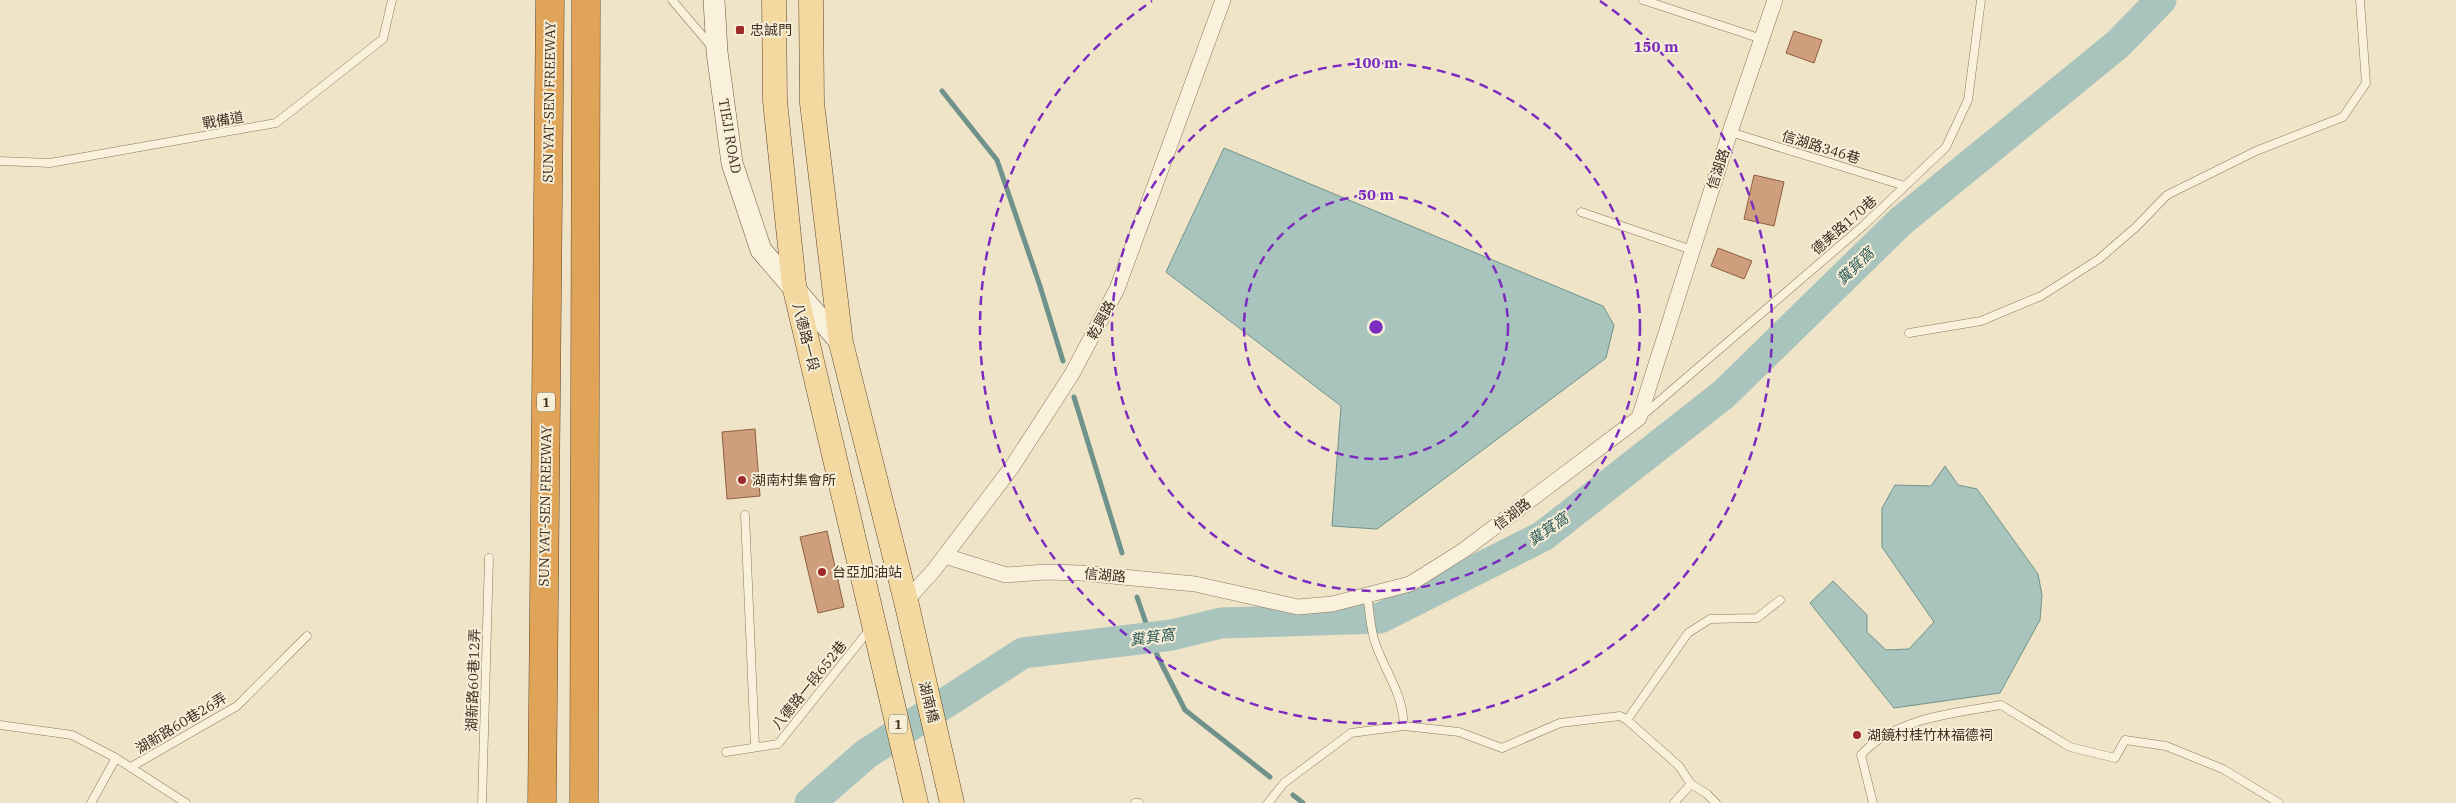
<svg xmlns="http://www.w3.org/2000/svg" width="2456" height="803" viewBox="0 0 2456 803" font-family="'IBM Plex Serif','Noto Sans TC',serif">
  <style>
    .water { fill: #a9c4bc; stroke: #6f938a }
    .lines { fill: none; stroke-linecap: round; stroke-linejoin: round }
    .stream { stroke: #6f938a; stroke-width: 5 }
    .river { stroke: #a9c4bc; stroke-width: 31 }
    .building { fill: #cf9f7d; stroke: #8d5f41 }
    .service-casing { stroke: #8d765c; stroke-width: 9 }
    .minor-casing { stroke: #8d765c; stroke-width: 16 }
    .secondary-casing { stroke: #6f573f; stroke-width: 22 }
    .primary-casing { stroke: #5b4430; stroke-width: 25 }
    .motorway-casing { stroke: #5b4430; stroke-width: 29 }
    .service { stroke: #faf1dc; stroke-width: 8 }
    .minor { stroke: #faf1dc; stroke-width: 15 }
    .secondary { stroke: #faf1dc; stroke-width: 21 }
    .primary { stroke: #f3d9a0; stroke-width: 24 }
    .motorway { stroke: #e0a458; stroke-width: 28 }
    .ring { fill: none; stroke: #7b2cbf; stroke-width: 2.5; stroke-dasharray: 9 6 }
    .poi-dot { fill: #9e2a2b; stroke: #f7eed8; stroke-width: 2 }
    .labels { text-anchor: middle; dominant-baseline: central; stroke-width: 4; stroke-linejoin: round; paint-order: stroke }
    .shield { fill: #f7eed8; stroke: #756857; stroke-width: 1 }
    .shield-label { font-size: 12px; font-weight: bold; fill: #3d2e20 }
    .poi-label { font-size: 14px; fill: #3d2e20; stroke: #f7eed8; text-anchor: start }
    .street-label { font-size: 14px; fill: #3d2e20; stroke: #f7eed8 }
    .water-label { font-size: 15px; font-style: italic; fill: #2f5d5a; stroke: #f7eed8 }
    .centre { fill: #7b2cbf; stroke: #f7eed8; stroke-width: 2.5 }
    .ring-label { font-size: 15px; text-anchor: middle; font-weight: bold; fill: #7b2cbf; stroke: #f7eed8; stroke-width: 4; stroke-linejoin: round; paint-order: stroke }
  </style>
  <rect width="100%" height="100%" fill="#f0e4c8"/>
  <g class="water">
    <path d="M1224 148 1603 306 1614 325 1606 358 1377 529 1332 526 1341 406 1166 272Z"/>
    <path d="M1945 466 1958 485 1977 489 2038 574 2042 595 2040 620 2000 693 1894 708 1810 603 1833 581 1867 615V632L1886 650 1909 649 1934 622 1882 547V508L1895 485 1931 486Z"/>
  </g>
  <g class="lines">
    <g class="stream">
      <path d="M942 91 997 160 1040 286 1063 361"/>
      <path d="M1074 397 1122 553"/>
      <path d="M1137 597 1157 655 1185 710 1270 777"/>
      <path d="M1293 795 1303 803"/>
    </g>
    <path class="river" d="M810 803 866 754 1023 653 1172 635 1221 623 1380 618 1543 536 1724 394 1900 222 2118 44 2161 0"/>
  </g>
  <g class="building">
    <path d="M1794 31 1822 40 1814 63 1786 53Z"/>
    <path d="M1754 175 1784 182 1774 226 1744 219Z"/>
    <path d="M1718 248 1752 261 1744 279 1711 266Z"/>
    <path d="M755 429 760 496 727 499 722 432Z"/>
    <path d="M827 531 844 607 818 613 800 537Z"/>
  </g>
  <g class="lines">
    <defs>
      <g id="service">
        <path d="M672 0 712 47"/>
        <path d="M1643 0 1762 39"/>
        <path d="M1730 132 1905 186"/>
        <path d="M0 161 50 163 276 123 383 39 392 0"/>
        <path d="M1581 212 1692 250"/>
        <path d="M1909 333 1981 321 2041 296 2099 259 2136 227 2167 195 2256 151 2343 117 2366 83 2360 0"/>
        <path d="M1643 415 1863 226 1946 147 1968 100 1981 0"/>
        <path d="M745 515 755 747"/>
        <path d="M1367 595C1370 611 1370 631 1376 645 1387 676 1402 691 1404 726"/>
        <path d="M1627 720 1688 633 1710 619 1757 618 1780 600"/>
        <path d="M0 725 72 735 116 758 186 803"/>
        <path d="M726 752 778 744 870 629"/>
        <path d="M131 767 237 706 307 636"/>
        <path d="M91 803 116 758"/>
        <path d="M482 803 489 558"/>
        <path d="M1135 803H1139"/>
        <path d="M1268 803 1284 783 1351 733 1404 726 1459 732 1502 748 1560 723 1620 716 1627 720 1679 766 1691 784 1707 794 1716 803"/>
        <path d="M1674 803 1691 784"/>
        <path d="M1873 803 1861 755C1894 718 1955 713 2001 705L2070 747 2115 758 2125 740 2166 746 2223 769 2279 803"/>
      </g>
      <g id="minor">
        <path d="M945 556 1006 575 1046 572 1081 573 1195 584 1298 607 1332 604 1410 584 1464 550 1639 418 1730 132 1775 0"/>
        <path d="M906 601 934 570 1012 467 1072 374 1117 289 1223 0"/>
      </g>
      <path id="secondary" d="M714 0 717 52 732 163 761 250 841 343"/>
      <g id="primary">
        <path d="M774 0 775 101 794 285 916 803"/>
        <path d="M811 0 812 103 841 343 906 601 952 803"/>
      </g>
      <g id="motorway">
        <path d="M542 803 550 0"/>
        <path d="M584 803 586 0"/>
      </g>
    </defs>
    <use href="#service" class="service-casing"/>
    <use href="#minor" class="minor-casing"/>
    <use href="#secondary" class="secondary-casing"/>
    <use href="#primary" class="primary-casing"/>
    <use href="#motorway" class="motorway-casing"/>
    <use href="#service" class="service"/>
    <use href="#minor" class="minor"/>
    <use href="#secondary" class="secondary"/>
    <use href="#primary" class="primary"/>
    <use href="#motorway" class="motorway"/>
  </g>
  <g class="ring">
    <circle cx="1376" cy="327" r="132"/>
    <circle cx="1376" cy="327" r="264"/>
    <path d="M1600 1A396 396 0 1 1 1152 1"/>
  </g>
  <g class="poi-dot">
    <rect x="735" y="25" width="10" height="10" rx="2.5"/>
    <circle cx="742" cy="480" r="5"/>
    <circle cx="822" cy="572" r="5"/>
    <circle cx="1857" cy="735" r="5"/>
  </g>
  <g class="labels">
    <g class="shield">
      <rect x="537" y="392.5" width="18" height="19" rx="4"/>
      <rect x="889" y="714.5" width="18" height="19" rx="4"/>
    </g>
    <g class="shield-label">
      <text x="546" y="402">1</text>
      <text x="898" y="724">1</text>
    </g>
    <g class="poi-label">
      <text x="750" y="30">忠誠門</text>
      <text x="752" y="480">湖南村集會所</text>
      <text x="832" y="572">台亞加油站</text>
      <text x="1867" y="735">湖鏡村桂竹林福德祠</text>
    </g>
    <g class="street-label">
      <text transform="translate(549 102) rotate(-89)">SUN YAT-SEN FREEWAY</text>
      <text transform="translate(223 120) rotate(-10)">戰備道</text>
      <text transform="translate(730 136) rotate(80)">TIEJI ROAD</text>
      <text transform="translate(1821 147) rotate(17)">信湖路346巷</text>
      <text transform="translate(1718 169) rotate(-72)">信湖路</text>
      <text transform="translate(1844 225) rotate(-41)">德美路170巷</text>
      <text transform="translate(1101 320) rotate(-62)">乾興路</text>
      <text transform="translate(806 337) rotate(76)">八德路一段</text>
      <text transform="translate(545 506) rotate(-89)">SUN YAT-SEN FREEWAY</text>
      <text transform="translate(1512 514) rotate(-37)">信湖路</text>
      <text transform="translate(1105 575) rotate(5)">信湖路</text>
      <text transform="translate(473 680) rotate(-88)">湖新路60巷12弄</text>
      <text transform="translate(809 685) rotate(-51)">八德路一段652巷</text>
      <text transform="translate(929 702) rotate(76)">湖南橋</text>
      <text transform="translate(181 723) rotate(-31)">湖新路60巷26弄</text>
    </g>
    <g class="water-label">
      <text transform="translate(1855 266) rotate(-44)">糞箕窩</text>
      <text transform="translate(1548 529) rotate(-34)">糞箕窩</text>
      <text transform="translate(1152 637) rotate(-8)">糞箕窩</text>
    </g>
  </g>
  <circle cx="1376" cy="327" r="8" class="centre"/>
  <g class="ring-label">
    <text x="1656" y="52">150 m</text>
    <text x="1376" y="68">100 m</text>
    <text x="1376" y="200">50 m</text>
  </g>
</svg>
